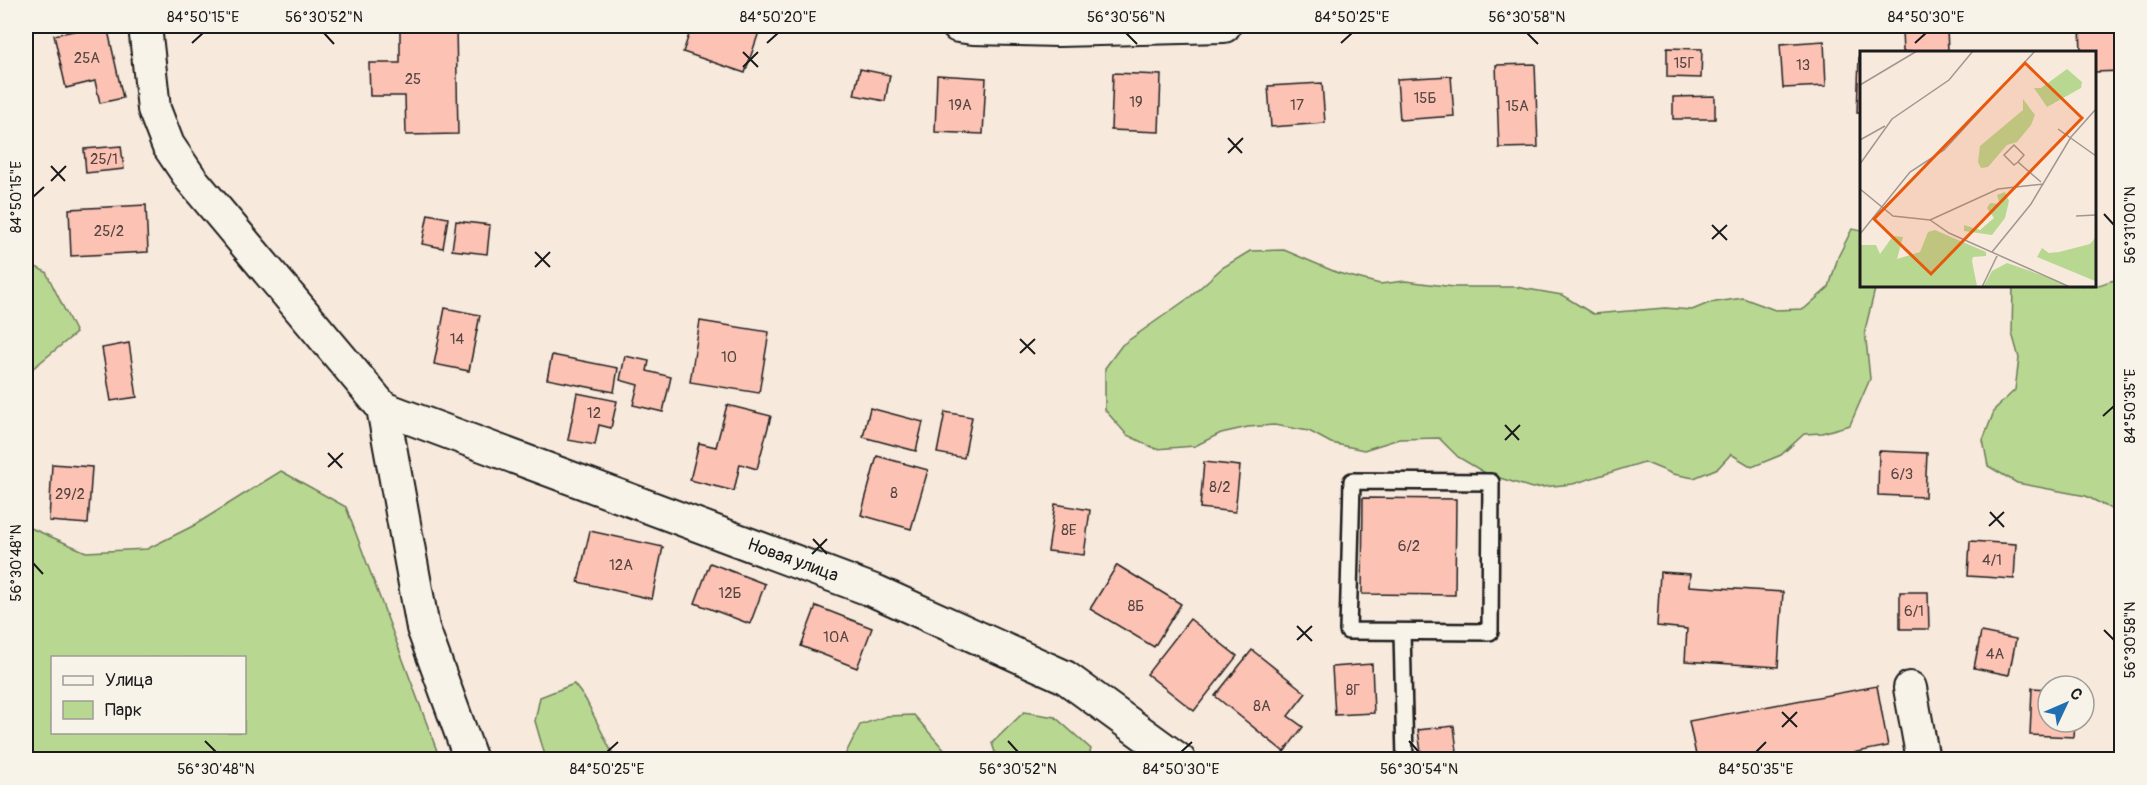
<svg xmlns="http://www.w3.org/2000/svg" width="2147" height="785" viewBox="0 0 2147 785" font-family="Pangolin,sans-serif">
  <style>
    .green { fill: #b8d892; stroke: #6a7a57; stroke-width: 1.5; fill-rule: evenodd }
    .building { fill: #fcc2b3; stroke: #1c1c1c; stroke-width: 1.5 }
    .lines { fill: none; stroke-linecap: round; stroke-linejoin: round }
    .lane-casing { stroke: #1c1c1c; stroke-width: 20 }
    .street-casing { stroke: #1c1c1c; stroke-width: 36 }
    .lane { stroke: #f7f3e8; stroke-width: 15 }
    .street { stroke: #f7f3e8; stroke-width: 32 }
    .ticks { fill: none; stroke: #1c1c1c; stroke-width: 2 }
    .labels { text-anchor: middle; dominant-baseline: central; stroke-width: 4.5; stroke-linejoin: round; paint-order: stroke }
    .number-label { font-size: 15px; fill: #544642 }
    .street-label { font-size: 18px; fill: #1c1c1c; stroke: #f7f3e8 }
    .inset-road { fill: none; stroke: #a09790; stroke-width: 1.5 }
    .view { fill: #e8590c; fill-opacity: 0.15; stroke: #e8590c; stroke-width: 3 }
    .inset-edge { fill: none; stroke: #1c1c1c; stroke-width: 3 }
    .neatline { fill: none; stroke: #1c1c1c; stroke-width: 2 }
    .ticks-label { font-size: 15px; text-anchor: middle; fill: #1c1c1c }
  </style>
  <rect width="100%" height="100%" fill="#f8e9dd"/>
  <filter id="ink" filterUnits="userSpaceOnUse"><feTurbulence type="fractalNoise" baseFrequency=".0167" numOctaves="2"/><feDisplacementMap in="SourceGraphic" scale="12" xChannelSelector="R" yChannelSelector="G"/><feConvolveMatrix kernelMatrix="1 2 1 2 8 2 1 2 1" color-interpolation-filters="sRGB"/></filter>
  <g filter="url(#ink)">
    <g class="green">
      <path d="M1852 229 1862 231V285H1876L1865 330 1870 379 1850 425 1822 433 1804 434 1781 455 1752 467 1731 454 1718 468 1694 478 1673 474 1644 462 1573 484 1532 488 1487 474 1458 457 1439 438 1399 439 1364 450 1331 443 1309 431 1274 425 1248 427 1221 433 1195 446 1156 449 1127 435 1105 410V368L1122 345 1190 297 1222 268 1250 251 1284 250 1338 273 1380 284 1405 281 1454 287H1516L1562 295 1593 314 1665 308 1692 310 1709 303 1743 298 1775 310 1804 309 1829 287 1838 257Z"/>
      <path d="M26 262 46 272 76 333 26 374Z"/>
      <path d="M2121 279H2122L2121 514 2086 496 2017 483 1988 466 1983 440 1995 409 2015 390 2019 358 2012 333 2013 285H2081C2096 290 2106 280 2121 279Z"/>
      <path d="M281 471 346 507 440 759H26V526L86 552 147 549 193 526ZM52 658H244V732H52Z"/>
      <path d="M574 684 586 700 615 759H549L544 752 535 721 540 697Z"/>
      <path d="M1024 712 1055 717 1091 749 1088 759H997L992 743Z"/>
      <path d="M914 715 952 759H843L860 725 887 716Z"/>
    </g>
    <g class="building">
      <path d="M98 26H107L123 98 100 103 95 81 66 88 54 35Z"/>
      <path d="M400 26H456L458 134 406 135 405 96H370L369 63H400Z"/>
      <path d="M692 26H761L745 73 683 52Z"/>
      <path d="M2080 26H2122V71L2094 72V52H2081Z"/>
      <path d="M1947 28 1948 52H1903L1902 31Z"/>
      <path d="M1824 41 1826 86 1783 88 1780 44Z"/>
      <path d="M1667 48 1702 49 1701 78 1667 77Z"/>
      <path d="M1859 57 1862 58V113H1857Z"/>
      <path d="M1535 64 1538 147 1499 148 1496 65Z"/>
      <path d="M860 69 890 75 885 101 854 95Z"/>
      <path d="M1113 73 1161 75 1159 132 1111 130Z"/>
      <path d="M937 75 986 78 983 134 935 132Z"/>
      <path d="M1451 76 1454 116 1400 120 1397 79Z"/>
      <path d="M1322 83 1325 123 1271 127 1268 86Z"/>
      <path d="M1715 96V119H1673V97Z"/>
      <path d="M121 146 124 169 86 173 84 149Z"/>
      <path d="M146 205 148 252 71 256 69 209Z"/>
      <path d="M428 214 448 218 443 248 422 244Z"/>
      <path d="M456 221 490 225 487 254 452 250Z"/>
      <path d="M445 308 480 315 469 371 434 364Z"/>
      <path d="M700 321 769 332 759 393 690 382Z"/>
      <path d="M129 343 137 397 111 401 102 348Z"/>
      <path d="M552 355 618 368 614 392 547 379Z"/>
      <path d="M625 356 649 361 647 371 671 377 663 412 633 405 638 385 620 380Z"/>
      <path d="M577 393 617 401 611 428 599 425 595 445 568 440Z"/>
      <path d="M727 405 771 416 757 469 740 464 734 491 690 480 699 443 716 447Z"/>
      <path d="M870 408 923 422 916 451 863 437Z"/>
      <path d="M945 412 972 417 964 458 937 453Z"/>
      <path d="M1879 451 1927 453 1925 497 1878 495Z"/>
      <path d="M877 456 928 470 911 529 861 515Z"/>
      <path d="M1204 462 1240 466 1235 512 1200 508Z"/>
      <path d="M52 464 92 467 88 524 49 521Z"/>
      <path d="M1363 498 1456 499 1455 595 1362 594Z"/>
      <path d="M1055 504 1090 510 1084 555 1048 551Z"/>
      <path d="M590 531 663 547 652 599 578 582Z"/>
      <path d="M1970 541 2016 544 2014 579 1968 576Z"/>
      <path d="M710 563 765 584 750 624 695 603Z"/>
      <path d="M1117 565 1181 604 1154 647 1090 609Z"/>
      <path d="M1660 572 1690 574 1689 586 1783 592 1778 667 1685 661 1687 629 1657 626Z"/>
      <path d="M1900 592H1928L1929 629H1900Z"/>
      <path d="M816 606 872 628 857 668 801 646Z"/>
      <path d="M1190 619 1237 656 1194 711 1147 674Z"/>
      <path d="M1981 632 2016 639 2009 675 1974 668Z"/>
      <path d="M1252 650 1306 693 1288 716 1303 727 1284 752 1215 696Z"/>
      <path d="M1372 664 1374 713 1335 715 1332 667Z"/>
      <path d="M1877 686 1888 746 1817 760H1697L1689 721Z"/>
      <path d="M2032 688 2048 689V722H2075L2074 737 2030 735Z"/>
      <path d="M1454 726 1458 760H1422L1418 730Z"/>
    </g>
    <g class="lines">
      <defs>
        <g id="lane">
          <path d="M1352 481 1491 482 1490 632 1348 631Z"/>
          <path d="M1402 632 1405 760"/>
        </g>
        <g id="street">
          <path d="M145 26 154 109 168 145 191 179 383 408 423 628 471 760"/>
          <path d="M958 26 973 28 1058 30 1224 26"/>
          <path d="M383 408 877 592 1065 677 1179 760"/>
          <path d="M1910 688 1923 760"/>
        </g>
      </defs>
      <use href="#lane" class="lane-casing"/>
      <use href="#street" class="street-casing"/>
      <use href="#lane" class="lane"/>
      <use href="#street" class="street"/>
    </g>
  </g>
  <path class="ticks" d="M324 33 334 44M1126 33 1137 44M1527 33 1538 44M192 43 203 33M767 43 778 33M1341 43 1352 33M1915 43 1926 33M743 52 758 67M743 67 758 52M1228 138 1242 153M1228 153 1243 138M51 166 65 181M51 181 66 166M33 197 44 187M2104 214 2114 225M1712 225 1727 240M1712 239 1727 225M535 252 550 267M535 267 550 252M1020 339 1035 354M1020 353 1035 339M2103 416 2114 406M1505 425 1519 440M1505 440 1520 425M328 453 342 468M328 467 343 453M1990 512 2004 527M1989 526 2004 512M813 539 827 554M812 554 827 539M33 563 43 574M1297 626 1312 641M2104 630 2114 640M1297 640 1312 626M1782 712 1797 727M1782 727 1797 712M205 741 216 752M1008 741 1018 752M1409 741 1419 752M607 752 618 742M1181 752 1192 742M1756 752 1766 742"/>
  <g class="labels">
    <g class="number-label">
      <text x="87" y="58">25А</text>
      <text x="1684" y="63">15Г</text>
      <text x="1803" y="65">13</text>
      <text x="413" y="79">25</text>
      <text x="1425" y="98">15Б</text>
      <text x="1136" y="102">19</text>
      <text x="960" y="105">19А</text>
      <text x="1297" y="105">17</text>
      <text x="1517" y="106">15А</text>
      <text x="104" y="159">25/1</text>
      <text x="109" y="231">25/2</text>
      <text x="457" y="339">14</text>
      <text x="729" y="357">10</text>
      <text x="594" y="413">12</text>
      <text x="1902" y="474">6/3</text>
      <text x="1220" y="487">8/2</text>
      <text x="894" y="493">8</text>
      <text x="70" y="494">29/2</text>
      <text x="1069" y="530">8Е</text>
      <text x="1409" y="546">6/2</text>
      <text x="1992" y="560">4/1</text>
      <text x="621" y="565">12А</text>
      <text x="730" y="593">12Б</text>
      <text x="1136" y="606">8Б</text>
      <text x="1914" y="611">6/1</text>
      <text x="836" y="637">10А</text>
      <text x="1995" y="654">4А</text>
      <text x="1353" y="690">8Г</text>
      <text x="1262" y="706">8А</text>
    </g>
    <g class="street-label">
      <text transform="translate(793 560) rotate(20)">Новая улица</text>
    </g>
  </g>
  <g transform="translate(1860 51)">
    <rect width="236" height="236" fill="#f8e9dd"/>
    <path d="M207 18 222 31 221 37 187 56 174 37H181ZM163 48 175 64 171 74 157 91 147 94 128 116 121 117 118 111 120 95 163 59ZM145 141 149 150 145 167 132 184 104 180V174L120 179 134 167 127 157 130 152 140 153 137 144ZM75 179 126 201V205L113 206 112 210 117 235 0 236V194H16L20 203 33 185 43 186 37 208 60 201 68 181ZM235 187V230L177 206 182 197 189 202 199 201 230 193ZM147 212 196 229 209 236H123L132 220Z" fill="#b8d892"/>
    <path class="inset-road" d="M0 34 57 0M198 78 236 105M0 89 25 75M158 111 154 114 144 104 154 94 164 104 158 111 181 131M0 113 32 68 89 29 113 0M0 138 33 165 70 169 89 182 210 236M216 165 236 164M70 169 138 138 184 133M0 183 50 121 84 99 175 0M132 201 171 153 211 86 236 58M122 236 138 203"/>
    <path class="view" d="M165 12 222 67 71 223 14 168Z"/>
    <rect width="236" height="236" class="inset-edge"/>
  </g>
  <rect width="2147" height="785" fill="none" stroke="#f7f3e8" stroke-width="66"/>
  <rect x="51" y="656" width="195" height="78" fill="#f7f3e8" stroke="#9f9d96" stroke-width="1.5"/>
  <rect x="63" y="676" width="30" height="9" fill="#f7f3e8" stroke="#9f9d96" stroke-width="1.5"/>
  <text x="105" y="686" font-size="18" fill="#1c1c1c">Улица</text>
  <rect x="63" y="701" width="30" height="18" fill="#b8d892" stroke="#9f9d96" stroke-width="1.5"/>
  <text x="105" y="716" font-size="18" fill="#1c1c1c">Парк</text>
  <g transform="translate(2066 704) rotate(46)"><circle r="28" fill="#f7f3e8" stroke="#9f9d96" stroke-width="1.5"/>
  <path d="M0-4.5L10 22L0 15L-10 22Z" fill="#1f6fb2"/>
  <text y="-9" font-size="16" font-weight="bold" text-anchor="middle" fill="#1c1c1c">С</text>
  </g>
  <rect x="33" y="33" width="2081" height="719" class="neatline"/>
  <g class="ticks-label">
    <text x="203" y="22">84°50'15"E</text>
    <text x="324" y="22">56°30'52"N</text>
    <text x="778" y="22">84°50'20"E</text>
    <text x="1126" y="22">56°30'56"N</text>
    <text x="1352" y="22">84°50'25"E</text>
    <text x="1527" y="22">56°30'58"N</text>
    <text x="1926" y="22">84°50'30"E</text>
    <text transform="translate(16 197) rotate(-90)" y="5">84°50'15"E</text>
    <text transform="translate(2130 225) rotate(-90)" y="5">56°31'00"N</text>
    <text transform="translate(2130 406) rotate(-90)" y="5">84°50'35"E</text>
    <text transform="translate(16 563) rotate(-90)" y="5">56°30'48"N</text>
    <text transform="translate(2130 640) rotate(-90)" y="5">56°30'58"N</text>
    <text x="216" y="774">56°30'48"N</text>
    <text x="607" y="774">84°50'25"E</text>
    <text x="1018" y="774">56°30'52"N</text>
    <text x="1181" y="774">84°50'30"E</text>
    <text x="1419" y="774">56°30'54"N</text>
    <text x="1756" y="774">84°50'35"E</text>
  </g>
</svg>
